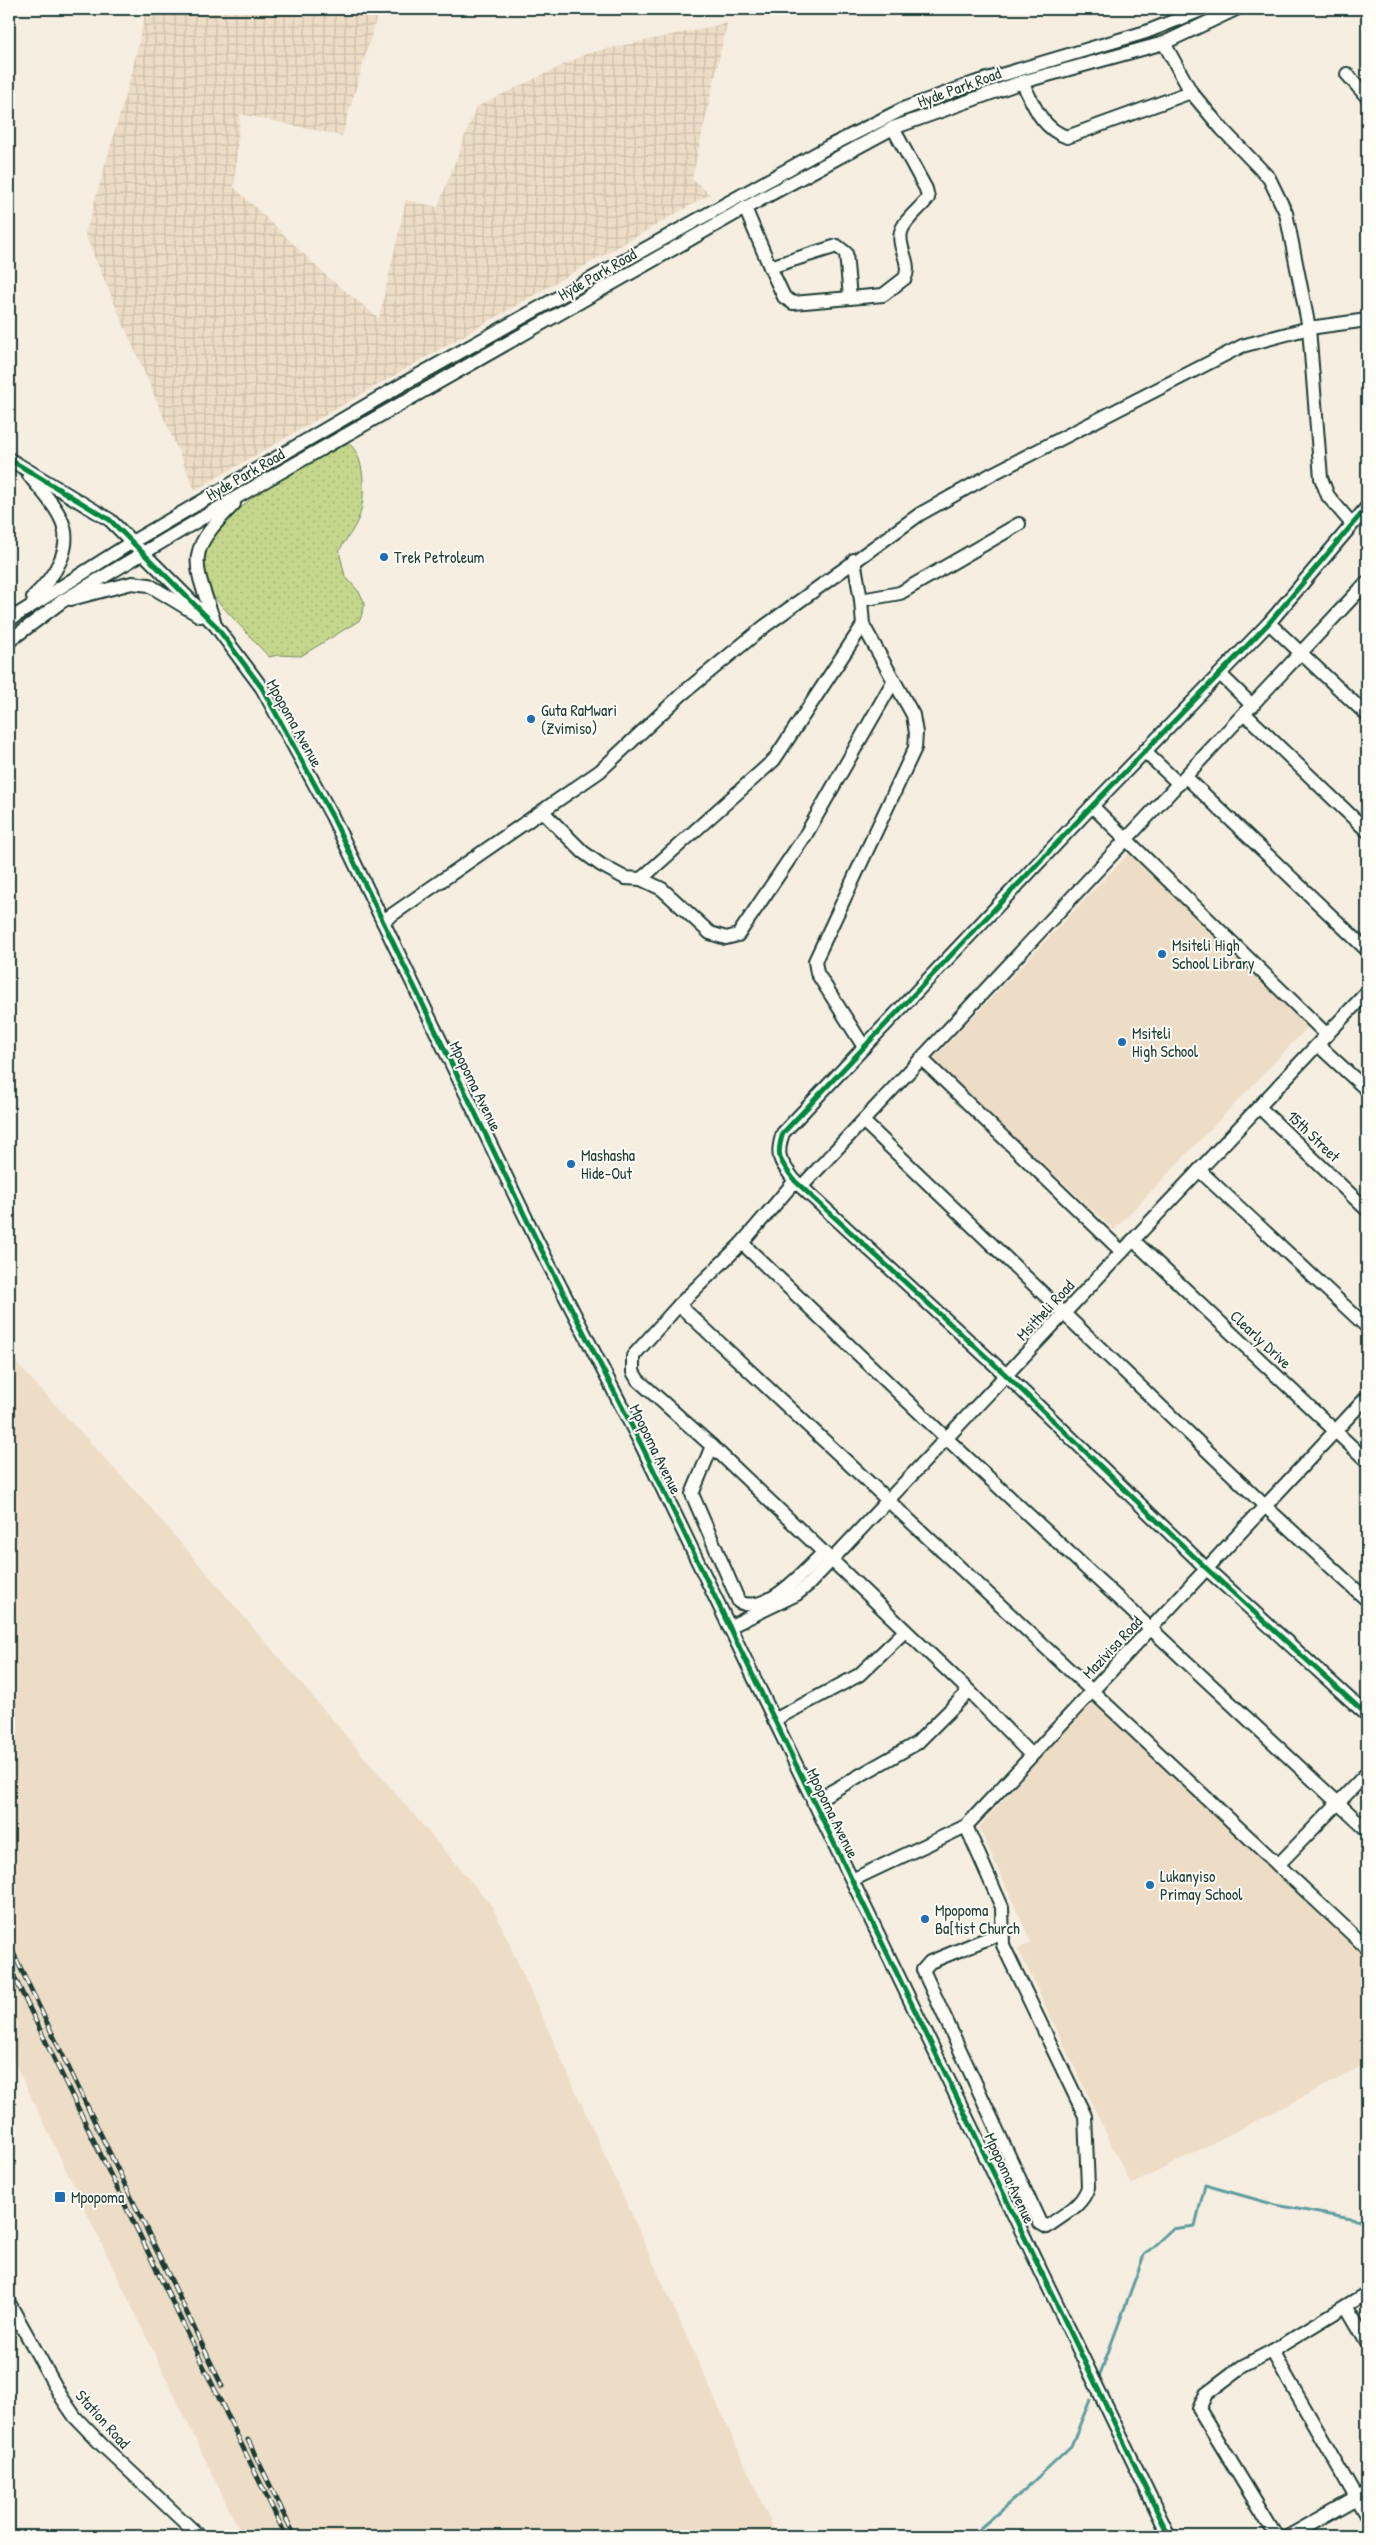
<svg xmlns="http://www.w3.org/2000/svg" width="1376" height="2545" viewBox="0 0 1376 2545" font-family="'Patrick Hand',sans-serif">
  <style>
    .built { fill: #edddc7 }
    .industrial { fill: url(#industrial-grid) }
    .grass { fill: url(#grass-dots); stroke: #728a60 }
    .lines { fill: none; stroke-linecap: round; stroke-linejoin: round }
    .stream { stroke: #609da0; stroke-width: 3 }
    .minor-casing { stroke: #1f3d34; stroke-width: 16 }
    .minor { stroke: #fdfcf7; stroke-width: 12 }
    .rail-casing { stroke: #1f3d34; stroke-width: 5 }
    .rail { stroke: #fdfcf7; stroke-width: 3; stroke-dasharray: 9; stroke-linecap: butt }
    .cycleway-casing { stroke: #fdfcf7; stroke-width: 8 }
    .cycleway { stroke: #00873e; stroke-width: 5 }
    .poi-dot { fill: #1f6fb2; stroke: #fdfcf7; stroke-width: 2 }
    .labels { text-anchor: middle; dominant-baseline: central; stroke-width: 4; stroke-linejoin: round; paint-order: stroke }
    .street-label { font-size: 16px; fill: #1f3d34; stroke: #fdfcf7 }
    .poi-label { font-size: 16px; fill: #1f3d34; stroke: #fdfcf7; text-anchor: start }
  </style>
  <defs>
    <pattern id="industrial-grid" width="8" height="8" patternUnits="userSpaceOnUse" patternTransform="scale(1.25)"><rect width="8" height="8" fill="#edddc7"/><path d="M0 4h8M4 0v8" fill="none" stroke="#cbbfac"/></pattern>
    <pattern id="grass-dots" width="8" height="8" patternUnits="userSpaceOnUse" patternTransform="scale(1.25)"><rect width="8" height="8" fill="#c4d78c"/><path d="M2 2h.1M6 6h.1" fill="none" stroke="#a8b979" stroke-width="1.8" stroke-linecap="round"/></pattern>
  </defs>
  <rect width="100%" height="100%" fill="#f6eee1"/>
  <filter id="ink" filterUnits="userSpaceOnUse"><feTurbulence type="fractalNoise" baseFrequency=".02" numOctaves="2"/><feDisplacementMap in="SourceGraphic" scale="10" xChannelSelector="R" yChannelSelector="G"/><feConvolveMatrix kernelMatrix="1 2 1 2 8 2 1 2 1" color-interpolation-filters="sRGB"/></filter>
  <g filter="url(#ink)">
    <g class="built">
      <path d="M1129 853 1312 1023 1114 1230 932 1060Z"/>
      <path d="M9 1355 150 1507 492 1906 777 2536H242L9 2051Z"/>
      <path d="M1094 1698 1367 1952V2064L1131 2185 1018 1949 1031 1942 979 1827Z"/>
    </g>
    <path class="industrial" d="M144 9H379L342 136 240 114 234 187 330 279 379 318 406 200 438 207 476 107 588 53 727 23 692 179 710 194 195 490 85 235 132 72 144 18Z"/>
    <path class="grass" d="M348 443C366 455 366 499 359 517 355 529 345 540 339 551L345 576 359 592 365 603 360 620 301 656 278 655 269 657 211 594 202 575V556L209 538 259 491Z"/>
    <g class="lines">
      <g class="stream">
        <path d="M1099 2377 1144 2255 1172 2229 1195 2226 1205 2185 1276 2205 1367 2222"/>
        <path d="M971 2536 1021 2493 1071 2446 1090 2400"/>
      </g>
      <defs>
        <g id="minor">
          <path d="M1164 43 1191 92 1222 129 1269 178 1286 213 1309 328 1321 478 1328 496 1352 524"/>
          <path d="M1347 74 1367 97"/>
          <path d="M1022 82C1034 105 1041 128 1067 137L1191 92"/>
          <path d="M745 208 770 267 837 246 846 253 850 298 883 295 905 278C912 262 897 248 901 232 904 220 921 208 928 198L926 189 893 128"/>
          <path d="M770 267 784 297 793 303 850 298"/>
          <path d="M9 459 110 520 215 625 262 688 332 816 538 1243 641 1444 1169 2536"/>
          <path d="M29 475C39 488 54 503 61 519 75 548 53 578 33 597"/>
          <path d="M1367 507 1269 623 1092 806 783 1133C775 1157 780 1161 795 1181L1006 1375 1207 1569 1367 1715"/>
          <path d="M854 560 861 600 863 625 913 715 916 733 915 748 815 961 817 973 864 1047"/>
          <path d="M71 599 132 583 149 585 200 616"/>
          <path d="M861 600 900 593 1019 524"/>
          <path d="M9 620 132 542 410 380 828 147 903 109 974 83 1146 32 1204 9"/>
          <path d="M214 621C193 559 185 553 234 504"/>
          <path d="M1269 623 1367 715"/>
          <path d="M9 641 61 602 249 490 745 208 893 128 1022 82 1164 43 1236 9"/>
          <path d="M1220 674 1253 706"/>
          <path d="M1245 714 1367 831"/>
          <path d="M1144 751 1179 784"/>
          <path d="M1186 777 1367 950"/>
          <path d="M1092 806 1327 1035"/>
          <path d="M543 812 583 852 601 865 625 878 641 879 662 889 710 933 726 938 738 935 805 836 894 680"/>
          <path d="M641 879 774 760 863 625"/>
          <path d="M383 921 600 771 682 694 765 626 920 514 992 474 1242 346 1309 328 1367 320"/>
          <path d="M1318 1045 1367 1090"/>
          <path d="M922 1059 1122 1252"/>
          <path d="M1259 1107 1367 1210"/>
          <path d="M864 1122 1266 1507 1367 1600"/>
          <path d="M1199 1170 1367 1327"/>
          <path d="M795 1181 742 1243 679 1305 633 1356V1372L638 1380 712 1446 969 1691 1031 1755"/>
          <path d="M802 1186 1367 582"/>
          <path d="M1133 1240 1367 1461"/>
          <path d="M742 1243 946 1438 1367 1830"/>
          <path d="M679 1305 1367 1948"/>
          <path d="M712 1446 692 1494 739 1602C767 1616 805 1570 823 1553"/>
          <path d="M729 1627 797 1594 809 1584 1367 992"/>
          <path d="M774 1720 859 1675 905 1631"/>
          <path d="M813 1802 917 1743 969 1691"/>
          <path d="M966 1826 1002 1907 1003 1945 1085 2116 1088 2187C1082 2207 1062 2215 1047 2227L1040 2223 923 1970 930 1962 1001 1933"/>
          <path d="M1278 1865 1367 1773"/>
          <path d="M852 1880 966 1826 1367 1397"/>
          <path d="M9 2303 62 2398 75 2417 102 2445 199 2536"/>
          <path d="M1346 2306 1367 2342"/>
          <path d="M1272 2351 1367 2517"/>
          <path d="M1276 2536 1199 2409 1206 2394 1243 2366 1272 2351 1367 2293"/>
          <path d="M1289 2536 1367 2492"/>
        </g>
      </defs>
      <use href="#minor" class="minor-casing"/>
      <use href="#minor" class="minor"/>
      <defs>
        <g id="rail">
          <path d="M9 1944 222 2386"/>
          <path d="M9 1966 286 2536"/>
          <path d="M248 2440 281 2508"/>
          <path d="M278 2503 295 2536"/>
        </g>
      </defs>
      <use href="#rail" class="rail-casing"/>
      <use href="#rail" class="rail"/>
      <defs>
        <g id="cycleway">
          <path d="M9 459 110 520 215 625 262 688 332 816 538 1243 641 1444 1169 2536"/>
          <path d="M1367 507 1269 623 1092 806 783 1133C775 1157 780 1161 795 1181L1006 1375 1207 1569 1367 1715"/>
        </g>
      </defs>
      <use href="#cycleway" class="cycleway-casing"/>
      <use href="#cycleway" class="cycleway"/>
    </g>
  </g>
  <g class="poi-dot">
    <circle cx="384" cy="557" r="5"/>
    <circle cx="531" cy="719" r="5"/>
    <circle cx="1162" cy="954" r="5"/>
    <circle cx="1122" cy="1042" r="5"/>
    <circle cx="571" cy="1164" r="5"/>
    <circle cx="1150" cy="1885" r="5"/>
    <circle cx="925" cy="1919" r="5"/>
    <rect x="54" y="2191" width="12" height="12" rx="2.5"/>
  </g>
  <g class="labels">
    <g class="street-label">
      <text transform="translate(959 87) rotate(-20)">Hyde Park Road</text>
      <text transform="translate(597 274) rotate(-30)">Hyde Park Road</text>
      <text transform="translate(245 474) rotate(-30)">Hyde Park Road</text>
      <text transform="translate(295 723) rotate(61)">Mpopoma Avenue</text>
      <text transform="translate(476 1086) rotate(64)">Mpopoma Avenue</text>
      <text transform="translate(1314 1136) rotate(44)">15th Street</text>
      <text transform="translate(1045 1310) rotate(-47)">Msitheli Road</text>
      <text transform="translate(1261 1339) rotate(43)">Clearly Drive</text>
      <text transform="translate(656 1449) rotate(64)">Mpopoma Avenue</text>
      <text transform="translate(1112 1647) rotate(-47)">Mazivisa Road</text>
      <text transform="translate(833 1813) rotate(64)">Mpopoma Avenue</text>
      <text transform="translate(1010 2178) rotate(65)">Mpopoma Avenue</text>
      <text transform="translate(103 2419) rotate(48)">Station Road</text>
    </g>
    <g class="poi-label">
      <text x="394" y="557">Trek Petroleum</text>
      <text x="541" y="710">Guta RaMwari<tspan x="541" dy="18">(Zvimiso)</tspan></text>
      <text x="1172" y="945">Msiteli High<tspan x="1172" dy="18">School Library</tspan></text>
      <text x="1132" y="1033">Msiteli<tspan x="1132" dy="18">High School</tspan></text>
      <text x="581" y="1155">Mashasha<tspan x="581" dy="18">Hide-Out</tspan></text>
      <text x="1160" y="1876">Lukanyiso<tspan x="1160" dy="18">Primay School</tspan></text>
      <text x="935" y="1910">Mpopoma<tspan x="935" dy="18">Ba[tist Church</tspan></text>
      <text x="71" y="2197">Mpopoma</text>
    </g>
  </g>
  <rect width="1376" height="2545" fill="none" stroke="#fdfcf7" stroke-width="30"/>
  <rect x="15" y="15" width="1346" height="2515" fill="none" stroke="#1f3d34" stroke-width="2" filter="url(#ink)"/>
</svg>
